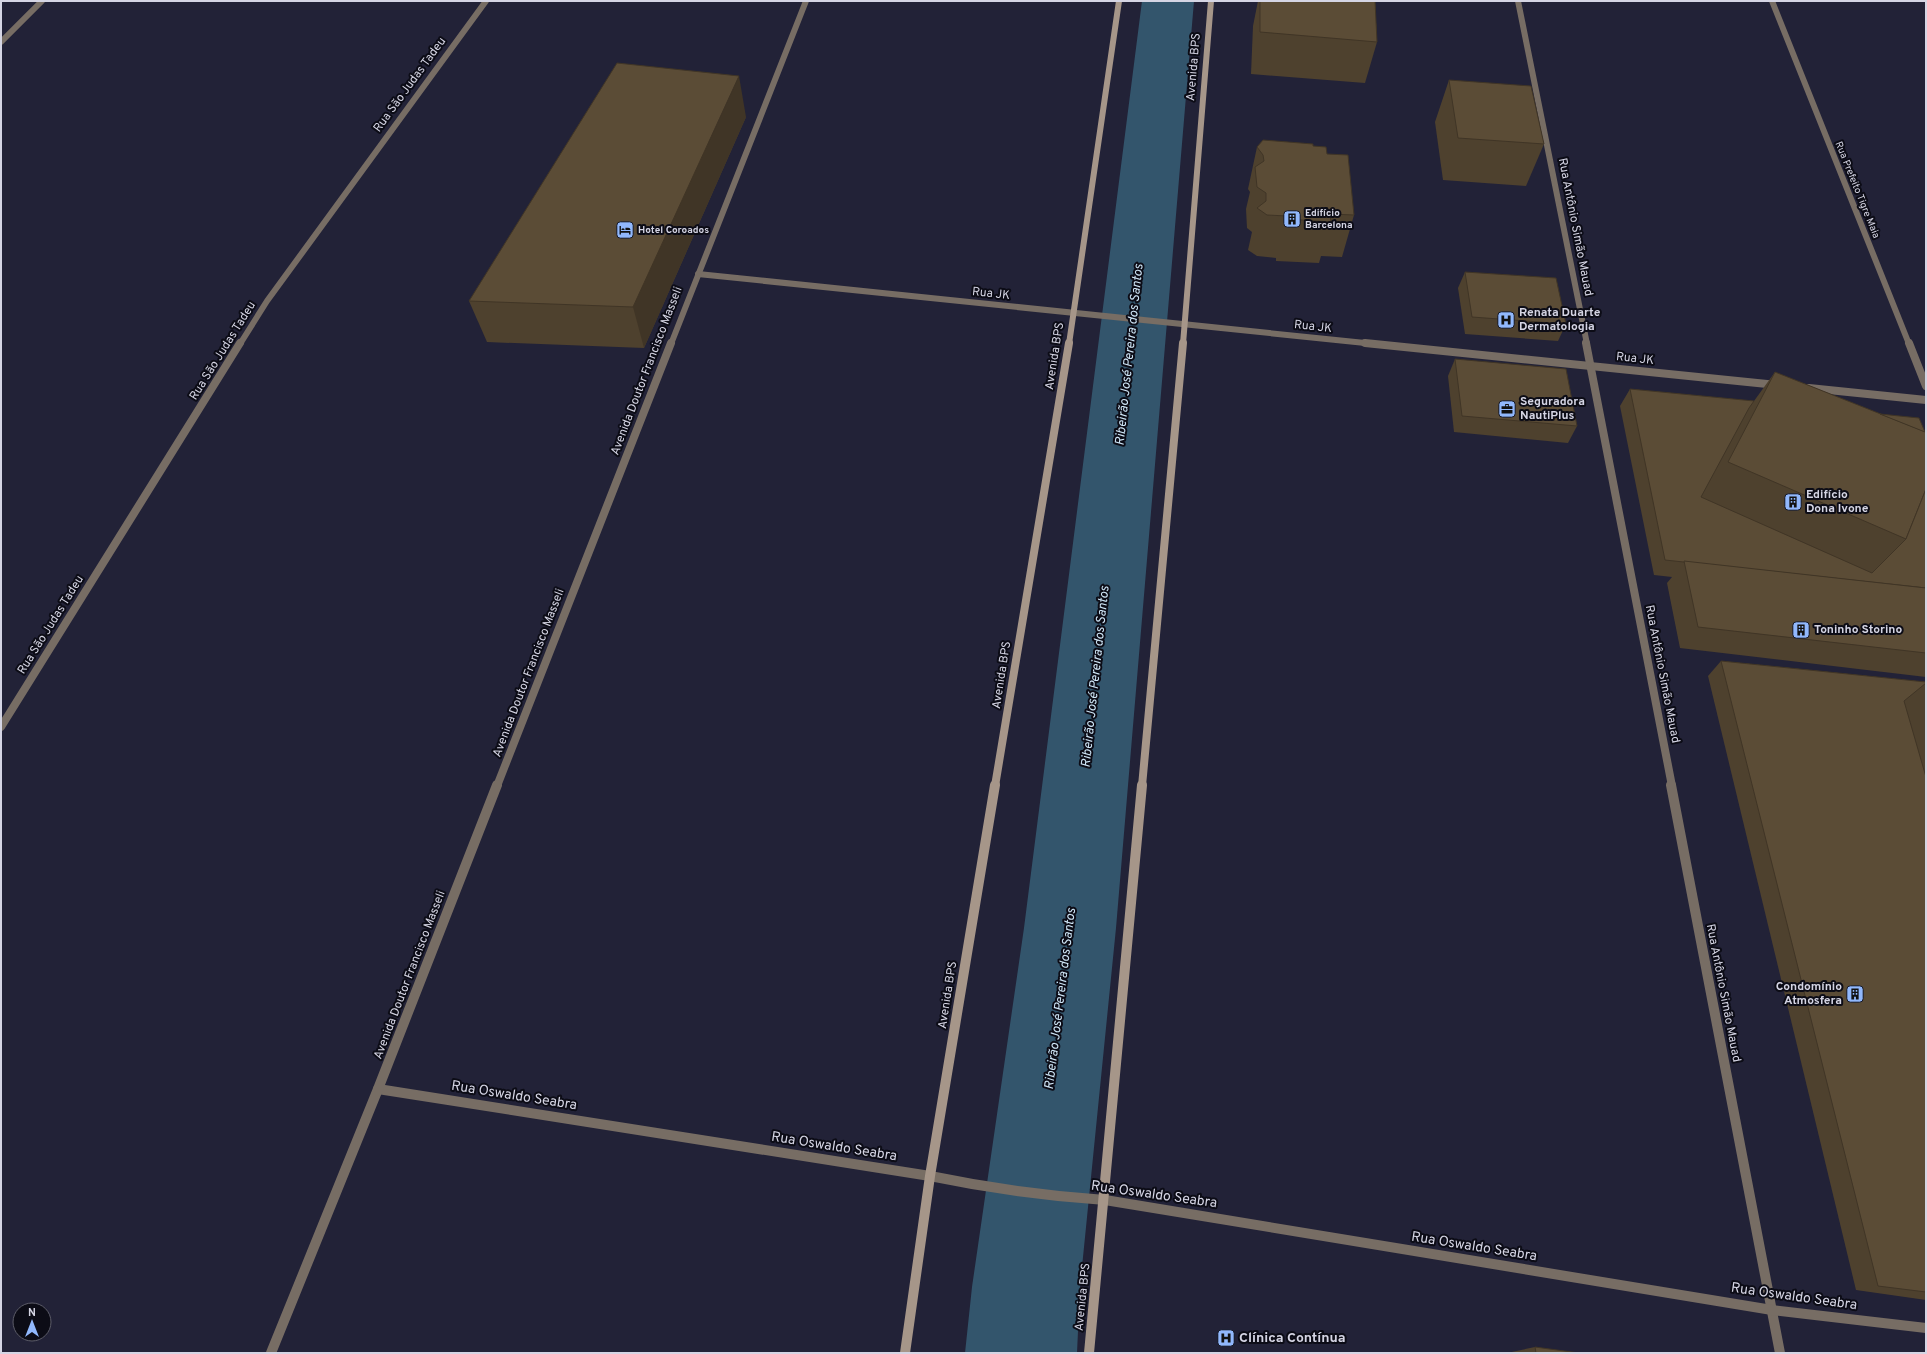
<svg xmlns="http://www.w3.org/2000/svg" width="1927" height="1354" viewBox="0 0 1927 1354" font-family="Overpass,sans-serif">
  <style>
    .lines { fill: none; stroke-linecap: round; stroke-linejoin: round }
    .river { fill: #33556c; fill-rule: evenodd }
    .minor-far2 { stroke: #776d64; stroke-width: 6 }
    .minor-far1 { stroke: #776d64; stroke-width: 8 }
    .minor { stroke: #776d64; stroke-width: 10 }
    .secondary-far2 { stroke: #a69689; stroke-width: 6 }
    .secondary-far1 { stroke: #a69689; stroke-width: 8 }
    .secondary { stroke: #a69689; stroke-width: 10 }
    .wall { fill: #4e412e }
    .shaded-wall { fill: #403526 }
    .building { fill: #5b4c36; stroke: #403526 }
    .labels { text-anchor: middle; dominant-baseline: central; stroke-width: 4; stroke-linejoin: round; paint-order: stroke }
    .far-street-label { font-size: 10px; fill: #d5d5e4; stroke: #0c0c16 }
    .far-poi-label { font-size: 10px; font-weight: bold; fill: #d5d5e4; stroke: #0c0c16; text-anchor: start }
    .street-label { font-size: 12px; fill: #d5d5e4; stroke: #0c0c16 }
    .poi-label { font-size: 12px; font-weight: bold; fill: #d5d5e4; stroke: #0c0c16; text-anchor: start }
    .water-label { font-size: 13px; font-style: italic; fill: #d0e7f8; stroke: #0c0c16 }
    .near-street-label { font-size: 14px; fill: #d5d5e4; stroke: #0c0c16 }
    .near-poi-label { font-size: 14px; font-weight: bold; fill: #d5d5e4; stroke: #0c0c16; text-anchor: start }
  </style>
  <rect width="100%" height="100%" fill="#222237"/>
  <g class="lines">
    <path class="river" d="M1142 1H1194L1116 928 1080 1287 1077 1353H965L972 1287 1024 928Z"/>
    <g class="minor-far2">
      <path d="M1518 1 1587 344"/>
      <path d="M1772 1 1909 344"/>
      <path d="M1 42 42 1"/>
      <path d="M698 274 1375 344"/>
      <path d="M240 344 267 301 486 1"/>
      <path d="M671 344 806 1"/>
    </g>
    <g class="minor-far1">
      <path d="M1365 343 1777 385"/>
      <path d="M1586 343 1672 786"/>
      <path d="M1909 343 1926 386"/>
      <path d="M1809 388 1926 400"/>
      <path d="M1 727 240 343"/>
      <path d="M497 786 671 343"/>
    </g>
    <g class="minor">
      <path d="M1671 785 1780 1353"/>
      <path d="M378 1089 930 1176C988 1188 1046 1196 1105 1200L1772 1310 1926 1328"/>
      <path d="M271 1353 378 1089 497 785"/>
    </g>
    <g class="secondary-far2">
      <path d="M1069 344 1119 1"/>
      <path d="M1183 344 1211 1"/>
    </g>
    <g class="secondary-far1">
      <path d="M995 786 1069 343"/>
      <path d="M1142 786 1183 343"/>
    </g>
    <g class="secondary">
      <path d="M905 1353 930 1176 995 785"/>
      <path d="M1089 1353 1142 785"/>
    </g>
  </g>
  <g class="wall">
    <path d="M1258 1H1375L1377 42 1365 83 1251 74 1253 26Z"/>
    <path d="M1449 80 1544 144 1526 186 1443 180 1435 122Z"/>
    <path d="M746 117 644 348 487 342 469 301Z"/>
    <path d="M1313 146 1327 154 1354 215 1342 257 1321 256 1319 263 1276 261V258L1257 256 1248 250 1252 232 1247 228 1246 209 1250 192 1248 189 1257 147Z"/>
    <path d="M1465 272 1566 324 1558 341 1465 334 1458 288Z"/>
    <path d="M1455 359 1577 426 1568 443 1454 432 1448 376Z"/>
    <path d="M1775 372 1926 432V677L1680 648 1667 583 1672 577 1654 575 1620 406 1630 389 1754 401Z"/>
    <path d="M1721 661 1926 682V1300L1856 1290 1708 676Z"/>
    <path d="M1535 1347 1536 1353H1507Z"/>
  </g>
  <path class="shaded-wall" d="M739 76 746 117 644 348 633 307Z"/>
  <g class="building">
    <path d="M1260 1H1375L1377 42 1260 32Z"/>
    <path d="M617 63 739 76 633 307 469 301Z"/>
    <path d="M1449 80 1531 86 1544 144 1458 138Z"/>
    <path d="M1263 140 1313 144V146L1326 147 1327 154 1348 155 1354 215 1330 214 1331 222 1287 219V216L1267 215 1257 208 1266 201V193L1257 187 1255 167 1264 161 1263 155 1257 147Z"/>
    <path d="M1465 272 1556 278 1566 324 1472 317Z"/>
    <path d="M1455 359 1566 369 1577 426 1462 416Z"/>
    <path d="M1775 372 1926 432V489L1906 539 1728 462Z"/>
    <path d="M1630 389 1754 401 1749 408 1701 497 1872 573 1906 539 1926 489V588L1665 560Z"/>
    <path d="M1880 414 1919 418 1925 432Z"/>
    <path d="M1684 561 1926 588V653L1698 627Z"/>
    <path d="M1721 661 1926 682V683L1904 701 1926 777V1292L1878 1286Z"/>
    <path d="M1535 1347 1579 1353H1536Z"/>
  </g>
  <defs>
    <symbol id="building-square" viewBox="-11 -11 22 22"><rect x="-9" y="-9" width="18" height="18" rx="4" fill="#91b8fd" stroke="#0c0c16"/><path d="M-4-6H4V6H1V3H-1V6H-4ZM-2.5-4.3h1.7v1.8h-1.7ZM.8-4.3h1.7v1.8H.8ZM-2.5-1h1.7V.8h-1.7ZM.8-1h1.7V.8H.8Z" fill="#111"/></symbol>
    <symbol id="hotel-square" viewBox="-11 -11 22 22"><rect x="-9" y="-9" width="18" height="18" rx="4" fill="#91b8fd" stroke="#0c0c16"/><path d="M-6-4.5h1.5V1H6V5H4.5V3h-9V5H-6ZM-4 0a1.8 1.8 0 1 1 3.6 0ZM.5 0V-2.5h3Q6-2.5 6 0Z" fill="#111"/></symbol>
    <symbol id="hospital-square" viewBox="-11 -11 22 22"><rect x="-9" y="-9" width="18" height="18" rx="4" fill="#91b8fd" stroke="#0c0c16"/><path d="M-5-5h3v3.5h4V-5h3V5h-3V1.5h-4V5h-3Z" fill="#111"/></symbol>
    <symbol id="office-square" viewBox="-11 -11 22 22"><rect x="-9" y="-9" width="18" height="18" rx="4" fill="#91b8fd" stroke="#0c0c16"/><path d="M-6-3h4V-5.5h4V-3h4V5H-6ZM-1-4.5V-3h2v-1.5ZM-6 0V1H6V0Z" fill="#111"/></symbol>
  </defs>
  <g fill-rule="evenodd">
    <use href="#building-square" x="1282" y="209" width="20" height="20"/>
    <use href="#hotel-square" x="615" y="220" width="20" height="20"/>
    <use href="#hospital-square" x="1496" y="310" width="20" height="20"/>
    <use href="#office-square" x="1497" y="399" width="20" height="20"/>
    <use href="#building-square" x="1783" y="492" width="20" height="20"/>
    <use href="#building-square" x="1791" y="620" width="20" height="20"/>
    <use href="#building-square" x="1845" y="984" width="20" height="20"/>
    <use href="#hospital-square" x="1216" y="1328" width="20" height="20"/>
  </g>
  <g class="labels">
    <g class="far-street-label">
      <text transform="translate(1857 190) rotate(68)">Rua Prefeito Tigre Maia</text>
    </g>
    <g class="far-poi-label">
      <text x="1305" y="213">Edifício<tspan x="1305" dy="12">Barcelona</tspan></text>
      <text x="638" y="230">Hotel Coroados</text>
    </g>
    <g class="street-label">
      <text transform="translate(1194 67) rotate(-85)">Avenida BPS</text>
      <text transform="translate(410 85) rotate(-54)">Rua São Judas Tadeu</text>
      <text transform="translate(1575 227) rotate(79)">Rua Antônio Simão Mauad</text>
      <text transform="translate(991 294) rotate(6)">Rua JK</text>
      <text transform="translate(1313 327) rotate(6)">Rua JK</text>
      <text transform="translate(223 351) rotate(-58)">Rua São Judas Tadeu</text>
      <text transform="translate(1055 356) rotate(-81)">Avenida BPS</text>
      <text transform="translate(1635 359) rotate(6)">Rua JK</text>
      <text transform="translate(647 371) rotate(-69)">Avenida Doutor Francisco Masseli</text>
      <text transform="translate(51 625) rotate(-58)">Rua São Judas Tadeu</text>
      <text transform="translate(529 673) rotate(-69)">Avenida Doutor Francisco Masseli</text>
      <text transform="translate(1662 674) rotate(79)">Rua Antônio Simão Mauad</text>
      <text transform="translate(1002 675) rotate(-81)">Avenida BPS</text>
      <text transform="translate(410 975) rotate(-69)">Avenida Doutor Francisco Masseli</text>
      <text transform="translate(1723 993) rotate(79)">Rua Antônio Simão Mauad</text>
      <text transform="translate(948 995) rotate(-81)">Avenida BPS</text>
      <text transform="translate(1083 1297) rotate(-84)">Avenida BPS</text>
    </g>
    <g class="poi-label">
      <text x="1519" y="313">Renata Duarte<tspan x="1519" dy="14">Dermatologia</tspan></text>
      <text x="1520" y="402">Seguradora<tspan x="1520" dy="14">NautiPlus</tspan></text>
      <text x="1806" y="495">Edifício<tspan x="1806" dy="14">Dona Ivone</tspan></text>
      <text x="1814" y="630">Toninho Storino</text>
      <text x="1842" y="987" text-anchor="end">Condomínio<tspan x="1842" dy="14">Atmosfera</tspan></text>
    </g>
    <g class="water-label">
      <text transform="translate(1130 355) rotate(-84)">Ribeirão José Pereira dos Santos</text>
      <text transform="translate(1096 677) rotate(-84)">Ribeirão José Pereira dos Santos</text>
      <text transform="translate(1061 999) rotate(-83)">Ribeirão José Pereira dos Santos</text>
    </g>
    <g class="near-street-label">
      <text transform="translate(514 1096) rotate(9)">Rua Oswaldo Seabra</text>
      <text transform="translate(834 1147) rotate(9)">Rua Oswaldo Seabra</text>
      <text transform="translate(1154 1195) rotate(8)">Rua Oswaldo Seabra</text>
      <text transform="translate(1474 1247) rotate(9)">Rua Oswaldo Seabra</text>
      <text transform="translate(1794 1297) rotate(8)">Rua Oswaldo Seabra</text>
    </g>
    <g class="near-poi-label">
      <text x="1239" y="1338">Clínica Contínua</text>
    </g>
  </g>
  <rect width="1927" height="1354" fill="none" stroke="#d5d5e4" stroke-width="4"/>
  <g transform="translate(32 1322)"><circle r="19" fill="#0c0c16" stroke="#5c5c68"/>
  <path d="M0-3L7 15L0 10L-7 15Z" fill="#91b8fd"/>
  <text y="-6" font-size="11" font-weight="bold" text-anchor="middle" fill="#d5d5e4">N</text>
  </g>
</svg>
